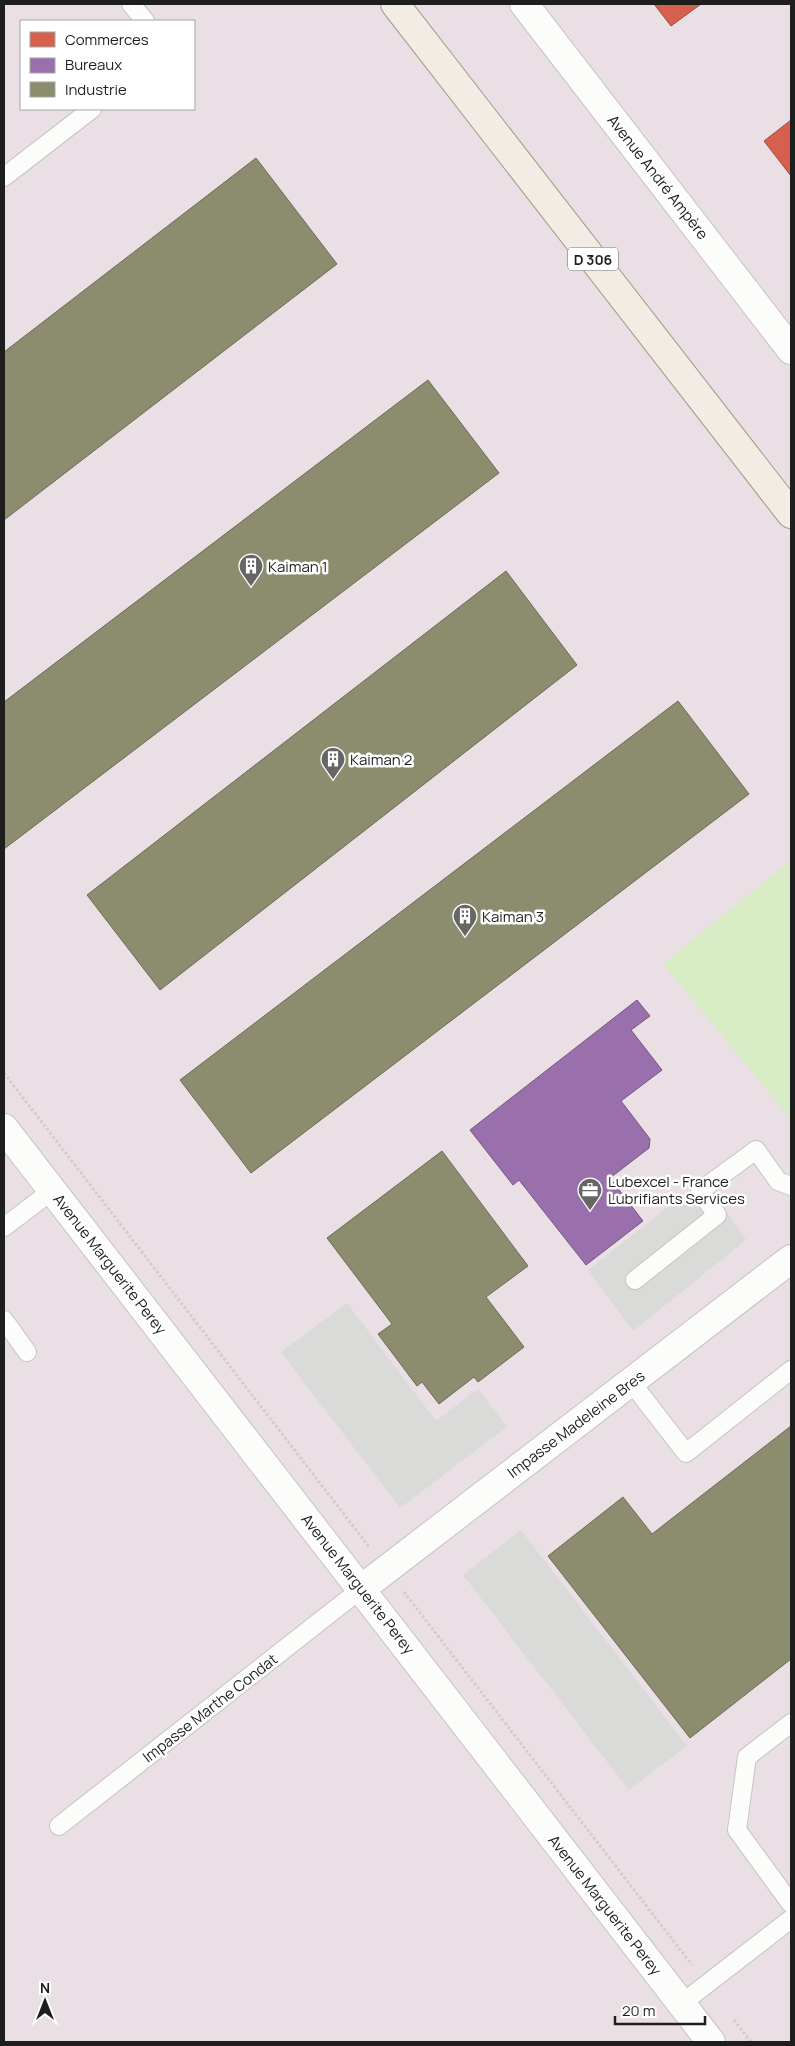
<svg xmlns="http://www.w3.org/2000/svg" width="795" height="2046" viewBox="0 0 795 2046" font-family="Manrope,sans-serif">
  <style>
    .industrial { fill: #eadfe5; fill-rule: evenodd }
    .religious { fill: #dadad8 }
    .grass { fill: #d7ebc4 }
    .shops { fill: #d6604d; stroke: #9f4c3f }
    .offices { fill: #9970ab; stroke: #745781 }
    .industry { fill: #8c8c6e; stroke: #6b6b56 }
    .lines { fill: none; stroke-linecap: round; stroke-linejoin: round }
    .lane-casing { stroke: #c5c4c3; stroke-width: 20 }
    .street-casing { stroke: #c5c4c3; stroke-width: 30 }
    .primary-casing { stroke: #a39a83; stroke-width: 30 }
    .path { stroke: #d7c9c6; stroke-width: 3; stroke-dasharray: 2.5 2.5; stroke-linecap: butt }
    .lane { stroke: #fcfcfb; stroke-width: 18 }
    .street { stroke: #fcfcfb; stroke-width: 28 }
    .primary { stroke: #f1ece4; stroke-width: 28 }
    .labels { text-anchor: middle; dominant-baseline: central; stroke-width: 5; stroke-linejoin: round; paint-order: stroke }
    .shield { fill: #fff; stroke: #626262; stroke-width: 1 }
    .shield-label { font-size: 14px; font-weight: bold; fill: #1e1e1e }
    .street-label { font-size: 15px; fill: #1e1e1e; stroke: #fff }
    .poi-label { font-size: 15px; fill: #1e1e1e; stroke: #fff; text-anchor: start }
  </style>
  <rect width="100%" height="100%" fill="#ecebe7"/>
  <path class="industrial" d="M4 4H791V2042H4ZM21 21H194V109H21Z"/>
  <g class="religious">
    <path d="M678 1199 719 1201 746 1240 633 1331 588 1270Z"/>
    <path d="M347 1303 436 1421 478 1389 507 1427 400 1508 281 1352Z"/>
    <path d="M521 1530 687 1746 629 1790 463 1575Z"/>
  </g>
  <path class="grass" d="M791 860V1119L663 964Z"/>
  <g class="shops">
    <path d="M654 4H701L671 26Z"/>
    <path d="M791 120V176L764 141Z"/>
  </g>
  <path class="offices" d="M637 1000 650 1016 631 1030 662 1070 621 1101 650 1139 649 1148 610 1178 643 1221 586 1265 519 1180 513 1185 470 1130Z"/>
  <g class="industry">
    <path d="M256 158 337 264 4 520V352Z"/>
    <path d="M428 380 499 473 4 849V702Z"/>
    <path d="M506 571 577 665 160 990 87 895Z"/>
    <path d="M678 701 749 794 251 1173 180 1080Z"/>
    <path d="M442 1151 528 1266 486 1297 524 1347 478 1382 474 1377 439 1404 422 1382 417 1386 378 1334 392 1324 327 1238Z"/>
    <path d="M791 1426V1659L690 1738 548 1556 623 1497 652 1534Z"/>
  </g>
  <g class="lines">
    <defs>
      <g id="lane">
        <path d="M131 4 145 21"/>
        <path d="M4 177 92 109"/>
        <path d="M4 1227 53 1190"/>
        <path d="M635 1280 717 1215 700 1191 756 1150 778 1181 791 1186"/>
        <path d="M4 1320 27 1352"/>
        <path d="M631 1382 686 1453 791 1370"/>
        <path d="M791 1723 747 1757 737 1830 791 1904"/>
        <path d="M59 1826 361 1589"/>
        <path d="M681 2004 791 1919"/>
      </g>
      <g id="street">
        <path d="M524 4 791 350"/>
        <path d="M4 1128 711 2042"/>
        <path d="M361 1589 791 1259"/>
      </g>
      <path id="primary" d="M395 4 791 514"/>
    </defs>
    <use href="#lane" class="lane-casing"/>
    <use href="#street" class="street-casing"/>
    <use href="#primary" class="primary-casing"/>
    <g class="path">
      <path d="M4 1073 370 1548"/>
      <path d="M404 1592 692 1965"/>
      <path d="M734 2020 751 2042"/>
    </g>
    <use href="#lane" class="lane"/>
    <use href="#street" class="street"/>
    <use href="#primary" class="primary"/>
  </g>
  <defs>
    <symbol id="building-pin" viewBox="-11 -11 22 30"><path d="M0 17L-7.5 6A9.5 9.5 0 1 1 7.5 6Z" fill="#666664" stroke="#fff"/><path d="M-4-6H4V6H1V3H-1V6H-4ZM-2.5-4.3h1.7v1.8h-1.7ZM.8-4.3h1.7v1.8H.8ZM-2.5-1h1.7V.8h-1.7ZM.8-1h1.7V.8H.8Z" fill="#fff"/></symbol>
    <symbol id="office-pin" viewBox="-11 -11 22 30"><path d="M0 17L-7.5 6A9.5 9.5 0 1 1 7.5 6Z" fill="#666664" stroke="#fff"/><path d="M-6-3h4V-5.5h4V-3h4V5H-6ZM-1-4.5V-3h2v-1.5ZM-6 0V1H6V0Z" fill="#fff"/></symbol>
  </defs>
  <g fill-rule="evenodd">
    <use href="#building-pin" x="237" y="552" width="28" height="38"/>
    <use href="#building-pin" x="319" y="745" width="28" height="38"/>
    <use href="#building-pin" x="451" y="902" width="28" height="38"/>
    <use href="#office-pin" x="576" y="1176" width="28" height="38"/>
  </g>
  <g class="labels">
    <rect class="shield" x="568" y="247.5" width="50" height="23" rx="4"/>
    <g class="shield-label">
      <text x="593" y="259">D 306</text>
    </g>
    <g class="street-label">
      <text transform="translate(658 177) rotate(52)">Avenue André Ampère</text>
      <text transform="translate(110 1264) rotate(52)">Avenue Marguerite Perey</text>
      <text transform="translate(576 1424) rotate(-37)">Impasse Madeleine Bres</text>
      <text transform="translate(358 1584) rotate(52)">Avenue Marguerite Perey</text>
      <text transform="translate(210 1708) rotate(-38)">Impasse Marthe Condat</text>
      <text transform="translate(605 1905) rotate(52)">Avenue Marguerite Perey</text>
    </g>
    <g class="poi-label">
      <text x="268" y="566">Kaiman 1</text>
      <text x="350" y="759">Kaiman 2</text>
      <text x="482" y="916">Kaiman 3</text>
      <text x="608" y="1181">Lubexcel - France<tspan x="608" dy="17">Lubrifiants Services</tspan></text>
    </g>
  </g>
  <rect width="795" height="2046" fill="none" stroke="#1e1e1e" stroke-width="10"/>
  <rect x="20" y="20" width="175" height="90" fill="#ffffff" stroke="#a5a5a5"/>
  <rect x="30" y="32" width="25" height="15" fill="#d6604d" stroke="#a5a5a5"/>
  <text x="65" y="45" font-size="15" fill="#1e1e1e">Commerces</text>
  <rect x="30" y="58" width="25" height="15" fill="#9970ab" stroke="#a5a5a5"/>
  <text x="65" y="70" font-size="15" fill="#1e1e1e">Bureaux</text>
  <rect x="30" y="82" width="25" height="15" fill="#8c8c6e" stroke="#a5a5a5"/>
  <text x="65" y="95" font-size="15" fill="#1e1e1e">Industrie</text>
  <g transform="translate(45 2001)" stroke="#ffffff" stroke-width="4" paint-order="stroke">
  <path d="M0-4L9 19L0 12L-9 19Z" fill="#1e1e1e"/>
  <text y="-8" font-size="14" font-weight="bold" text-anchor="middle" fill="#1e1e1e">N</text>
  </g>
  <path d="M615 2016v8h90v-8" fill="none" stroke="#1e1e1e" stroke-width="2.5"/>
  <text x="622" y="2016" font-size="15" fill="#1e1e1e" stroke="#ffffff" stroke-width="4" paint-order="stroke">20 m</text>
</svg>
